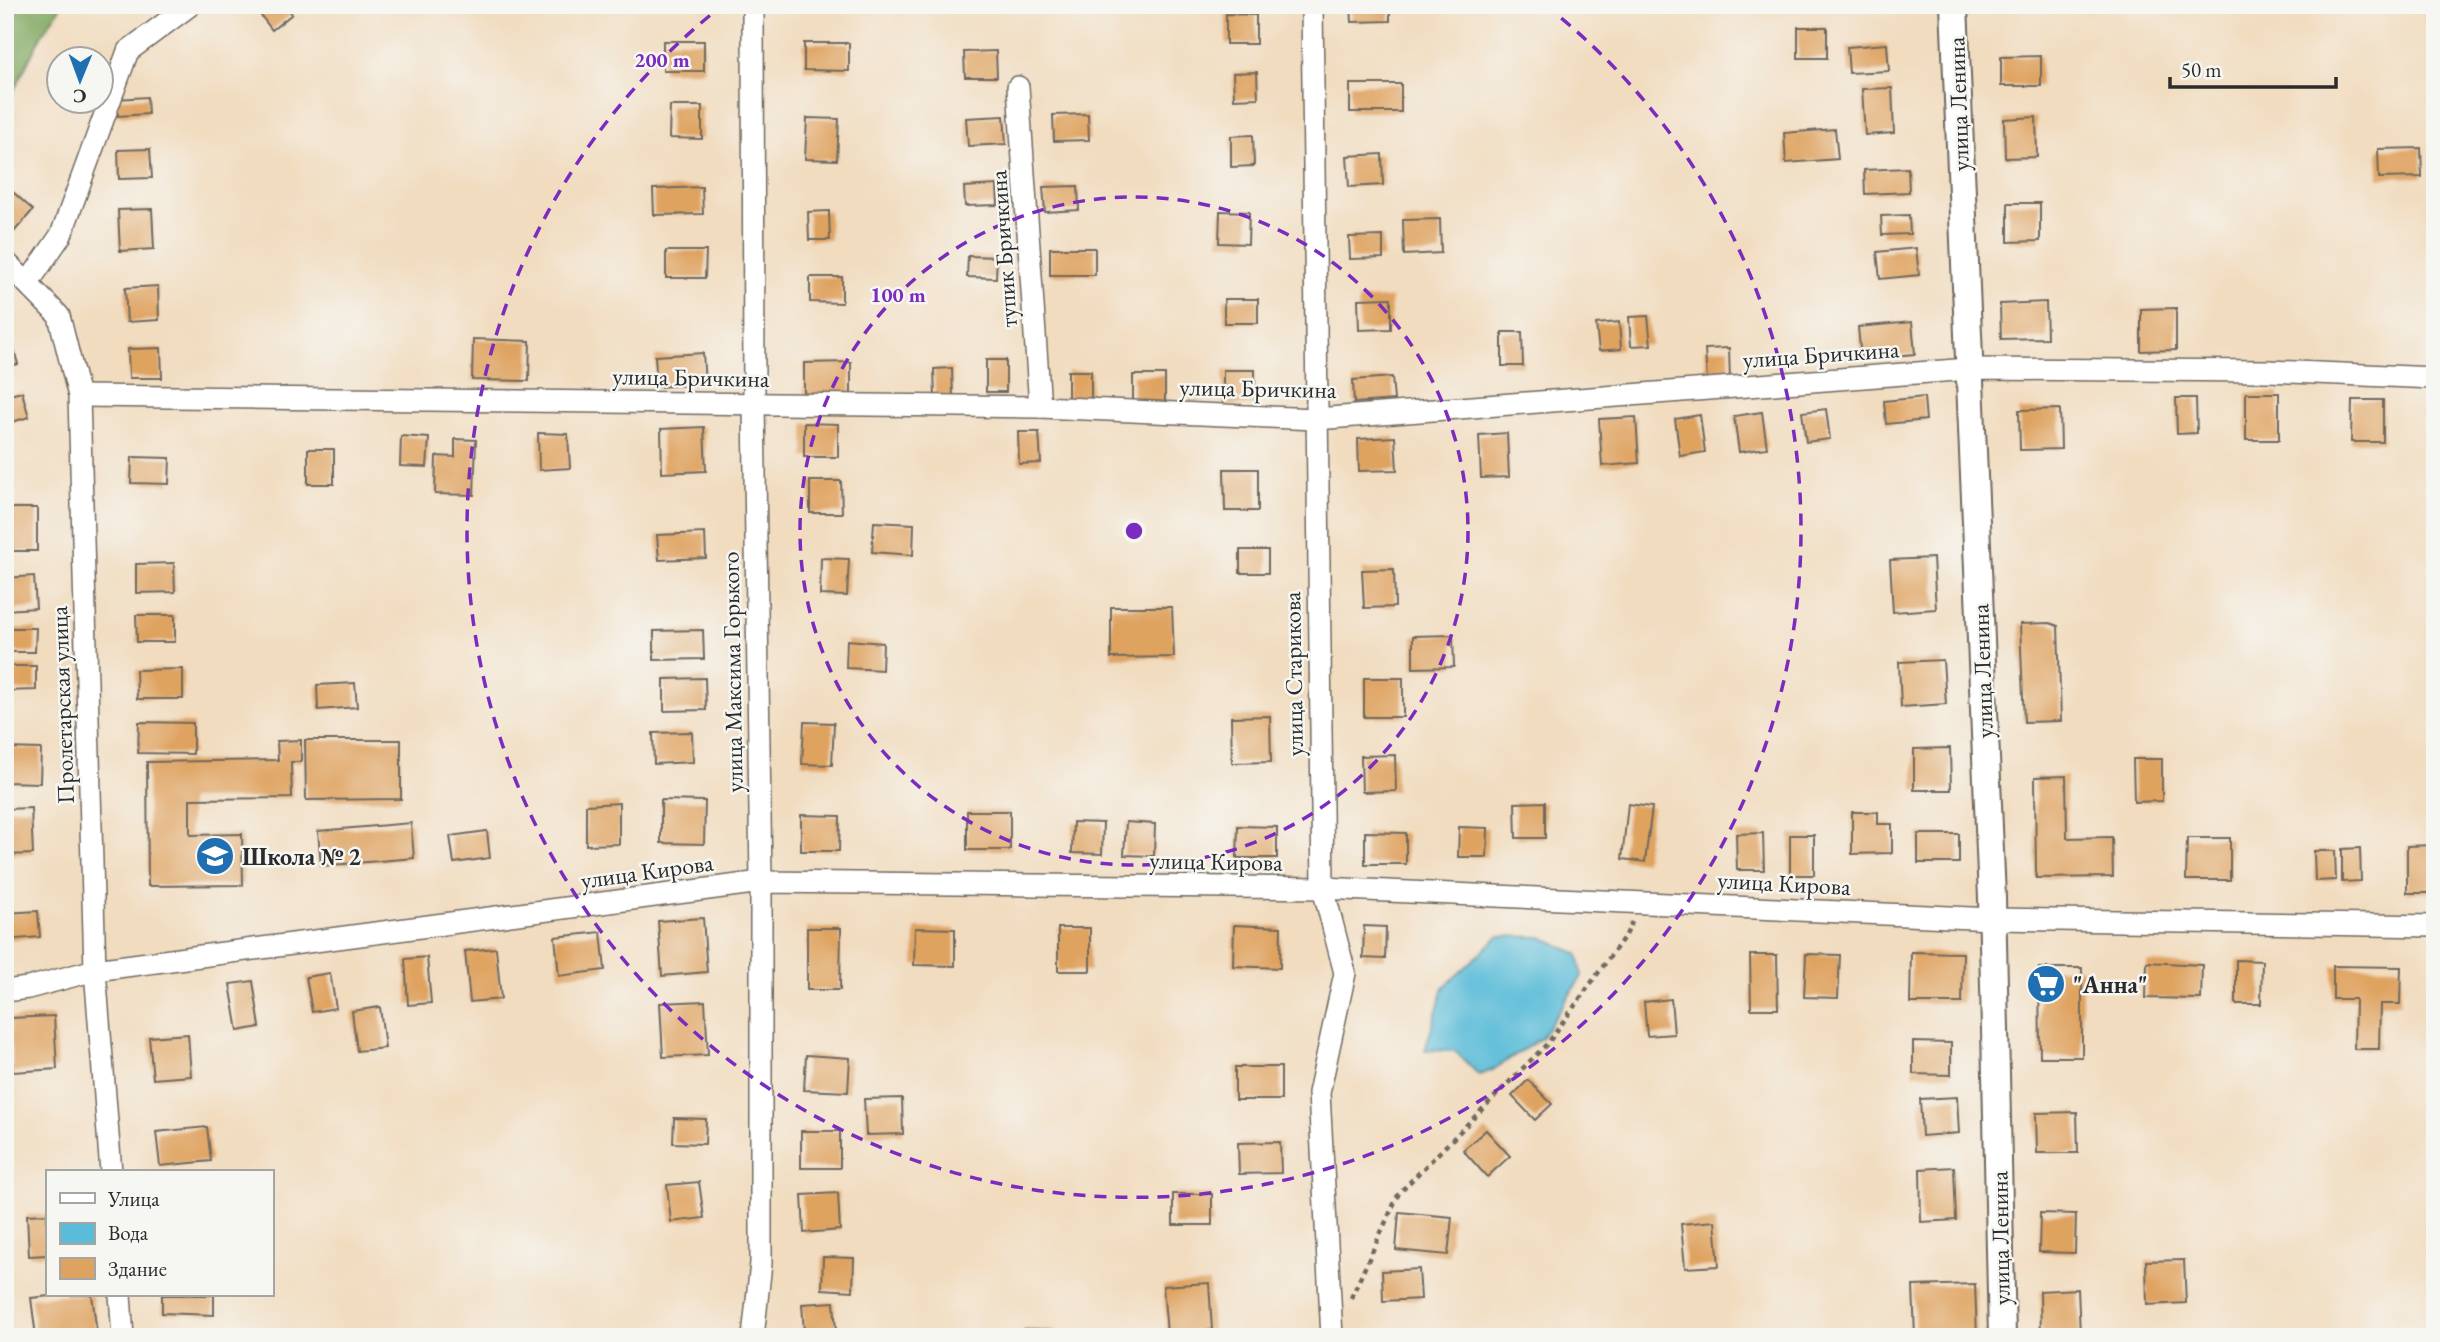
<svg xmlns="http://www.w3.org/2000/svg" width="2440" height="1342" viewBox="0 0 2440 1342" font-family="'EB Garamond',serif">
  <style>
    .forest { fill: #7ea65d; stroke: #546844; stroke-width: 2 }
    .water { fill: #5abcd8; stroke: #427482; stroke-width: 2 }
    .building { fill: #dfa361 }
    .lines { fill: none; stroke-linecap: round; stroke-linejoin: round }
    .minor-casing { stroke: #70695f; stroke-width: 24 }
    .tertiary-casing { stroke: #70695f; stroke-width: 30 }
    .path { stroke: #70695f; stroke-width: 4.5; stroke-dasharray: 5 5; stroke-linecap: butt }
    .minor { stroke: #fff; stroke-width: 21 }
    .tertiary { stroke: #fff; stroke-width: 26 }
    .ring { fill: none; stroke: #7b2cbf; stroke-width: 3.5; stroke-dasharray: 12 9 }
    .labels { text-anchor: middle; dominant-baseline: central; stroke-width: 5; stroke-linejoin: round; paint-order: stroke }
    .street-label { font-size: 24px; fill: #2b2b2b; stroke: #f6f6f2 }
    .poi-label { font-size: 24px; font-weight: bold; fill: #2b2b2b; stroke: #f6f6f2; text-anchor: start }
    .centre { fill: #7b2cbf; stroke: #f6f6f2; stroke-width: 3.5 }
    .ring-label { font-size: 21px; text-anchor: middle; font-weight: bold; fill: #7b2cbf; stroke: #f6f6f2; stroke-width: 5; stroke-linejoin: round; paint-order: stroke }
  </style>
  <rect width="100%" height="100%" fill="#f6f6f2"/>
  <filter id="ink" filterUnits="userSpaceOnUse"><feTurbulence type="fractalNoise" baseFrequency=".0143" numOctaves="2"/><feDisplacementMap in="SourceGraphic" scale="14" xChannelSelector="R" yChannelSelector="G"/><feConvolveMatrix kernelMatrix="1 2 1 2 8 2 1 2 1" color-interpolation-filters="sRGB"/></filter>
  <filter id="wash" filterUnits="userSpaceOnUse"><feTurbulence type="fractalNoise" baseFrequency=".00686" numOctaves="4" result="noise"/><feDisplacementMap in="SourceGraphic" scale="28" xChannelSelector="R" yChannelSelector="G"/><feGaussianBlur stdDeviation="1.57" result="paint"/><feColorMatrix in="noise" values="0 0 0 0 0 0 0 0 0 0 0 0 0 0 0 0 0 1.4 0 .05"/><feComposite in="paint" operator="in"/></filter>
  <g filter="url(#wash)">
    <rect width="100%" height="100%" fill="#f1dcbf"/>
    <path class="forest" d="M5 5H62L41 36 5 108Z"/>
    <path class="water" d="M1499 936 1542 937 1578 954 1582 976 1541 1038 1494 1069 1479 1075 1455 1051 1425 1050 1444 987Z"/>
    <g id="blocks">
      <g class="building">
        <path d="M253 5H285L292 14 272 30Z"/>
        <path d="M1351 5H1390V21L1352 22Z"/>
        <path d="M1879 5H1896L1897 8 1879 9Z"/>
        <path d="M1226 14 1256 15V44H1226Z"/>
        <rect x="1798" y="27" width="29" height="31"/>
        <rect x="663" y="41" width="41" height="30"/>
        <path d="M804 43H849V71L804 70Z"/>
        <path d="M1887 44 1889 71 1849 73 1847 47Z"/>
        <path d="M996 51 997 77H965L964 52Z"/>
        <path d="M2041 56V86H2001V57Z"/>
        <path d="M1257 72 1258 98 1234 99 1233 73Z"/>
        <rect x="1350" y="84" width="51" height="28"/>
        <path d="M1892 88 1894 133 1865 135 1862 89Z"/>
        <path d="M147 97 148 114 118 116 117 99Z"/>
        <path d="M670 106H702V139L669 138Z"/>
        <path d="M1088 114 1089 140 1054 141 1053 115Z"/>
        <path d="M1004 116 1006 144 968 146 966 118Z"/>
        <path d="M2036 117 2037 157 2005 158 2004 119Z"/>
        <path d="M807 118 839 119 837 160 805 159Z"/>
        <path d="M1835 129 1838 159 1786 163 1784 133Z"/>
        <path d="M1253 135 1254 166 1231 167V136Z"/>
        <path d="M2421 148 2422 177 2379 178 2378 149Z"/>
        <path d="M150 149 152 178 119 179 118 150Z"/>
        <path d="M1382 154 1383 185 1349 187 1347 156Z"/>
        <path d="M1908 168 1909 192 1865 194 1864 170Z"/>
        <path d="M997 185 998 205 965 206 964 187Z"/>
        <path d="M1078 186 1079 210 1045 212 1043 187Z"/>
        <path d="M702 187 703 214 654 215 653 189Z"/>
        <path d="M14 193 33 210 12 234 5 228V202Z"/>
        <path d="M2008 203H2040V241L2008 242Z"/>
        <path d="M152 209 154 249 120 251 118 210Z"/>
        <path d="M829 211 830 240H809L808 212Z"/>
        <path d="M1220 211 1249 212 1248 244 1219 243Z"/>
        <path d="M1909 215 1910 234 1882 235 1881 216Z"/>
        <path d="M1440 219 1441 253 1404 255 1403 220Z"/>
        <path d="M1383 236V258L1350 259 1349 237Z"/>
        <rect x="1050" y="248" width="45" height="27"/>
        <path d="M1916 248 1919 275 1880 279 1877 252Z"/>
        <path d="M666 251H706L705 278H666Z"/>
        <path d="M968 256 997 257 996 278 967 277Z"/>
        <path d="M810 277H842V303L810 302Z"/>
        <path d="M158 286 159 320 127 322 125 288Z"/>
        <path d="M1391 298V329L1359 330 1358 299Z"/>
        <rect x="1224" y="299" width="34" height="24"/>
        <path d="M2046 302 2047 338 2001 339 2000 304Z"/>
        <path d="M2176 308V350L2141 351V309Z"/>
        <path d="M1648 316 1651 345 1631 346 1629 317Z"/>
        <path d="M1619 322 1621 349 1599 351 1596 324Z"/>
        <path d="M1912 322 1915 354 1861 359 1858 327Z"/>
        <path d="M1502 332H1522L1523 366H1502Z"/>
        <path d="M473 339 530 341 529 381 472 380Z"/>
        <path d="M12 343 18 364 5 368V344Z"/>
        <path d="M161 348 162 378H129L128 349Z"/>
        <path d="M1729 348 1730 382 1707 383 1705 349Z"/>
        <path d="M703 353 705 384 657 387 655 356Z"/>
        <rect x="986" y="360" width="20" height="32"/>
        <path d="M851 362V396L804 397V363Z"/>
        <path d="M952 368 953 397 935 398 934 369Z"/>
        <rect x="1223" y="370" width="32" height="36"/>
        <rect x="1068" y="371" width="23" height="28"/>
        <rect x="1133" y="375" width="32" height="28"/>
        <path d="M1392 377 1394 400 1354 403 1353 380Z"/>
        <path d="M22 392 29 417 5 424V396Z"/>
        <rect x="2246" y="393" width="33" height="47"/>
        <path d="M1924 397 1926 420 1886 424 1884 401Z"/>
        <path d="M2176 398H2196L2197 433 2177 434Z"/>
        <path d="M2352 400H2383V442H2351Z"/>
        <path d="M1826 409 1830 439 1806 442 1802 412Z"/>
        <path d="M2060 409 2061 449 2020 450 2019 410Z"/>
        <path d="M1762 412 1767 448 1739 452 1734 416Z"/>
        <path d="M1700 415 1705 452 1680 456 1675 419Z"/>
        <path d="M1636 417 1639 463 1602 466 1599 419Z"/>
        <path d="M804 423 838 424V457H804Z"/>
        <path d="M704 427 706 471 662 473 661 429Z"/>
        <path d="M1018 432H1039L1041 463 1019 464Z"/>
        <path d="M538 433 568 434 570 468 539 470Z"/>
        <path d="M1507 433 1509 477 1481 478 1479 435Z"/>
        <path d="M401 436 429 438 427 467 400 466Z"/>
        <path d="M1395 437 1397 470 1359 471 1358 439Z"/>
        <path d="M455 439 476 440 474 495 435 494 436 456 455 457Z"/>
        <rect x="308" y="449" width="26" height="35"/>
        <path d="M132 457 170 458 169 484 131 483Z"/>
        <path d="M1224 469H1258V511H1225Z"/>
        <path d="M810 481H841L842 513H810Z"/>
        <rect x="5" y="508" width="32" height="43"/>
        <path d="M874 522 914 524 913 555 872 552Z"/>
        <path d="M705 533 706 558 659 560 657 535Z"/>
        <rect x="1240" y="550" width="28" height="23"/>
        <path d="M821 558 849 559 847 596 820 595Z"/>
        <path d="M1933 558 1936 609 1893 612 1890 560Z"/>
        <path d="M174 563 175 592 136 593V564Z"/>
        <path d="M1394 569 1395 607 1364 608 1362 570Z"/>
        <path d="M34 576 36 608 5 610V578Z"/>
        <path d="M1111 607H1172L1174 657 1111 658Z"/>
        <path d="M136 615H175V642H137Z"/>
        <path d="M2050 623 2058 626 2061 721 2024 722 2020 624Z"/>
        <path d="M5 628H36L35 652H5Z"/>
        <path d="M703 630 704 659 654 660V631Z"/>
        <path d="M1453 635 1454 667 1413 668V636Z"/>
        <path d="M847 640 883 643 882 670 846 668Z"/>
        <path d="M1943 660 1946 704 1901 707 1899 662Z"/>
        <path d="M5 666H36V690L5 691Z"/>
        <path d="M183 669V699H137L136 670Z"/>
        <path d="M705 678 706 710 664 711V679Z"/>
        <rect x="1364" y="678" width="39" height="39"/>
        <path d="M355 683 357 707 318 710 317 685Z"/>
        <path d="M1270 716 1271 762 1232 763 1231 717Z"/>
        <path d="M139 722 193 723V754L138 753Z"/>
        <path d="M804 722 834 723 832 765 802 764Z"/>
        <path d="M692 732 693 762 654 764 653 733Z"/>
        <path d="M301 740V762H291L292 798 190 799V835L242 834 243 885 148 886 147 762 278 760 277 741Z"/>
        <path d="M305 740H401V799L306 800Z"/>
        <path d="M6 748 41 749 40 783 5 782Z"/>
        <path d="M1950 748 1951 790H1914V749Z"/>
        <path d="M1395 755 1396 791 1362 792 1361 756Z"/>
        <path d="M2133 759H2162V801L2134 802Z"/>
        <path d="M2066 776 2067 838 2112 837 2113 877 2036 878 2035 777Z"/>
        <path d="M661 800 705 801 704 844 661 843Z"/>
        <path d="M1545 802V838H1516L1515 803Z"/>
        <path d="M619 803V844L586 845V805Z"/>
        <path d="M1628 804 1652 807 1645 862 1622 859Z"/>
        <path d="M31 808 33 854 5 855V809Z"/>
        <rect x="967" y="811" width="43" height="39"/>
        <path d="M1852 812H1878V824H1892V853L1852 854Z"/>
        <path d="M801 815 840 816 839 851H801Z"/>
        <path d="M1073 822 1103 823 1102 854 1072 853Z"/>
        <path d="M1126 822 1155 824 1154 856 1124 855Z"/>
        <path d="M411 823 414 858 321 866 318 831Z"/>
        <path d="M1238 826 1277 827V858H1237Z"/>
        <path d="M1459 827 1488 828 1487 857H1458Z"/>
        <path d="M487 831 490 858 454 863 450 836Z"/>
        <path d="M1365 832 1406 833V864H1365Z"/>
        <path d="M1763 833 1764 870H1737L1736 834Z"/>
        <rect x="1918" y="834" width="41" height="29"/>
        <rect x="1790" y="835" width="24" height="40"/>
        <path d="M2187 838H2230V880H2186Z"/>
        <path d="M2435 845V893H2407V846Z"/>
        <path d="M2360 848 2361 881 2342 882V849Z"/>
        <path d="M2314 851H2335L2336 880 2315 881Z"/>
        <path d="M38 911 40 937 5 940V913Z"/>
        <path d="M703 918 707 972 662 976 658 921Z"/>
        <path d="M1234 925 1281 927 1280 968 1233 966Z"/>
        <path d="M1364 926 1386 927 1385 959 1363 958Z"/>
        <path d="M807 928H841L840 990H807Z"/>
        <path d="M915 928 955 929V966L914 965Z"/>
        <rect x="1058" y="928" width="32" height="43"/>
        <path d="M601 932 605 970 559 976 555 937Z"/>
        <path d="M496 948 501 999 470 1002 465 951Z"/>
        <path d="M1911 952 1963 953 1962 1003H1910Z"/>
        <path d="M1806 954 1840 955 1838 998 1804 997Z"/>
        <path d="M1750 955H1777L1778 1009H1751Z"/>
        <path d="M427 957 431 1003 408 1005 405 959Z"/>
        <path d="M2236 960 2262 961 2261 1004H2236Z"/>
        <path d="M2147 962 2202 965 2201 999 2146 998Z"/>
        <path d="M2333 966 2401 967 2400 1004H2380L2379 1049H2354L2355 999H2333Z"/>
        <path d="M2039 968H2082V1057H2040Z"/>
        <path d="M330 973 336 1008 312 1012 306 977Z"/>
        <path d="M253 981 260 1027 238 1031 230 984Z"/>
        <path d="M1671 999 1674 1034 1647 1036 1644 1002Z"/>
        <path d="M705 1001 708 1055 663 1057 660 1003Z"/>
        <path d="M380 1007 385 1048 357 1051 352 1011Z"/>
        <path d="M54 1016 57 1069 13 1072 10 1018Z"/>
        <path d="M188 1034 191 1076 153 1079 149 1037Z"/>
        <path d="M1913 1042 1951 1043V1075L1913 1074Z"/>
        <path d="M806 1055 850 1058 848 1092 804 1090Z"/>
        <rect x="1235" y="1067" width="46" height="33"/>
        <path d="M1528 1080 1552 1104 1535 1120 1512 1096Z"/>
        <path d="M1957 1097 1959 1133 1922 1136 1920 1099Z"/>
        <path d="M902 1098 903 1134 866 1135 864 1099Z"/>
        <path d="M2077 1112 2078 1153H2037L2036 1113Z"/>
        <path d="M674 1118 706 1119 705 1144 673 1143Z"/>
        <path d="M207 1127 211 1161 160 1166 156 1132Z"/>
        <path d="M1486 1130 1510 1156 1487 1177 1463 1150Z"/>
        <rect x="801" y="1131" width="39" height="37"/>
        <path d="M1280 1142 1281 1173 1239 1174 1238 1143Z"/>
        <path d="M1954 1167 1956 1220 1921 1222 1920 1169Z"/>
        <path d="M699 1182 704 1218 671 1222 667 1185Z"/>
        <path d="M838 1193 840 1230 804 1233 802 1195Z"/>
        <rect x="1173" y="1194" width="39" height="31"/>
        <path d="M1399 1212 1452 1217 1448 1255 1396 1250Z"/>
        <path d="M2040 1213 2076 1214 2075 1253 2039 1252Z"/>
        <path d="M47 1214V1255L29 1256 27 1215Z"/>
        <path d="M1715 1221 1719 1266 1685 1268 1681 1224Z"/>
        <path d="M823 1257 854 1258 853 1291 822 1289Z"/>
        <path d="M2184 1260 2186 1303 2147 1305 2146 1261Z"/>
        <path d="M1419 1269 1421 1299 1383 1301 1382 1271Z"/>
        <path d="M1209 1283 1212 1330 1167 1334 1163 1286Z"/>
        <path d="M1975 1284 1977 1337H1915L1913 1286Z"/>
        <path d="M2078 1289 2080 1335 2041 1336 2040 1291Z"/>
        <path d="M60 1295H92L97 1333 36 1337 31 1298Z"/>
        <path d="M162 1295H214V1315L162 1313Z"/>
        <path d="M834 1302 836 1331 804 1332 802 1304Z"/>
        <path d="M1024 1329 1056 1330V1337H1024Z"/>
      </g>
    </g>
  </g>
  <g filter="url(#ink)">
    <use href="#blocks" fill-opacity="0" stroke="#70695f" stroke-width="2"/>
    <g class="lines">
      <defs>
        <g id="minor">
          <path d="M1312 5 1323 888 1345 973 1319 1093 1332 1337"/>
          <path d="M1018 87 1040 407"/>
          <path d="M5 261 59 316 79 396 95 970 111 1172"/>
          <path d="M28 283 61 235 128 51 190 5"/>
          <path d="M79 396 1040 407 1316 419 1969 369 2269 371 2435 378"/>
          <path d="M5 991 28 988 95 970 761 882 1323 888 1993 919 2435 926"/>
          <path d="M120 1295 123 1337"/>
          <path d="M753 1337 761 1263V882L754 404 753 5"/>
        </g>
        <path id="tertiary" d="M1954 5 1992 898 2002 1337"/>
      </defs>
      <use href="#minor" class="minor-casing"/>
      <use href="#tertiary" class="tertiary-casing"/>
      <path class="path" d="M1351 1298 1399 1193 1548 1043 1627 933 1632 922"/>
      <use href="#minor" class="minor"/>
      <use href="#tertiary" class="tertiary"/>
    </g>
  </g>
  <g class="ring">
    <circle cx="1134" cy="531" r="334"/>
    <path d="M1545 5A667 667 0 1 1 723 5"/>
  </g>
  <defs>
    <symbol id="school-disc" viewBox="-11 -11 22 22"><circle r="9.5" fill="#1f6fb2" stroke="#f6f6f2"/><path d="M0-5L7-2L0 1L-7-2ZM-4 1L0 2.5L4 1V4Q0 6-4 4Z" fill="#fff"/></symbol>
    <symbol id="supermarket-disc" viewBox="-11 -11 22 22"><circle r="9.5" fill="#1f6fb2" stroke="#f6f6f2"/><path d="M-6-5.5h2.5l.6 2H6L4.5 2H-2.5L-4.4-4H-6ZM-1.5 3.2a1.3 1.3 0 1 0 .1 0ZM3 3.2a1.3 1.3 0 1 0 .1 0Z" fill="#fff"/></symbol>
  </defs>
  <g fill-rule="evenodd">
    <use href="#school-disc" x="193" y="834" width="44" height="44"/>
    <use href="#supermarket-disc" x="2024" y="962" width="44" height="44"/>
  </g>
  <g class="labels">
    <g class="street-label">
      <text transform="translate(1958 104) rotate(-92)">улица Ленина</text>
      <text transform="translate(1003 249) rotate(-94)">тупик Бричкина</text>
      <text transform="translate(1821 354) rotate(-4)">улица Бричкина</text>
      <text transform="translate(691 377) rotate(1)">улица Бричкина</text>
      <text transform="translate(1258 388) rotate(1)">улица Бричкина</text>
      <text transform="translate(1982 671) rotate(-92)">улица Ленина</text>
      <text transform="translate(732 672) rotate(-91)">улица Максима Горького</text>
      <text transform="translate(1293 674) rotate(-91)">улица Старикова</text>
      <text transform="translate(62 705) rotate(-92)">Пролетарская улица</text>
      <text transform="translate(1216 861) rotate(1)">улица Кирова</text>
      <text transform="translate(647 871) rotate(-8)">улица Кирова</text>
      <text transform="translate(1784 883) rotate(3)">улица Кирова</text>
      <text transform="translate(2000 1238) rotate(-91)">улица Ленина</text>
    </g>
    <g class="poi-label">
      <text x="242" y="856">Школа № 2</text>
      <text x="2073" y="984">"Анна"</text>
    </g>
  </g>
  <circle cx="1134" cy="531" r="10" class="centre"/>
  <g class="ring-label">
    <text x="662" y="67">200 m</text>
    <text x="898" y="302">100 m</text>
  </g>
  <rect width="2440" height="1342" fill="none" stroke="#f6f6f2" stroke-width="28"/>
  <rect x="46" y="1170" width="228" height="126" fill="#f6f6f2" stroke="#a5a5a2" stroke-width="2"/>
  <rect x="60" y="1193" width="35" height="10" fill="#ffffff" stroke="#a5a5a2" stroke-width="2"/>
  <text x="108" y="1206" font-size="21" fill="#2b2b2b">Улица</text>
  <rect x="60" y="1223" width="35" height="21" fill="#5abcd8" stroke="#a5a5a2" stroke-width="2"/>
  <text x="108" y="1240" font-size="21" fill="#2b2b2b">Вода</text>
  <rect x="60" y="1258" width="35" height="21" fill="#dfa361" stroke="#a5a5a2" stroke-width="2"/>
  <text x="108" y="1276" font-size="21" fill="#2b2b2b">Здание</text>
  <g transform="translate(80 80) rotate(181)"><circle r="33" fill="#f6f6f2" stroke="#a5a5a2" stroke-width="2"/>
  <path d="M0-5L12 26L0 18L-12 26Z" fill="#1f6fb2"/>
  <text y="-10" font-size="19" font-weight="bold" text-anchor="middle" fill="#2b2b2b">С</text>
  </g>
  <path d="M2170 77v10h166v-10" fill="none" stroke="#2b2b2b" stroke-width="3.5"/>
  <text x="2181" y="77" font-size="21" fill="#2b2b2b" stroke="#f6f6f2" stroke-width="5" paint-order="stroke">50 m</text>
</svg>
